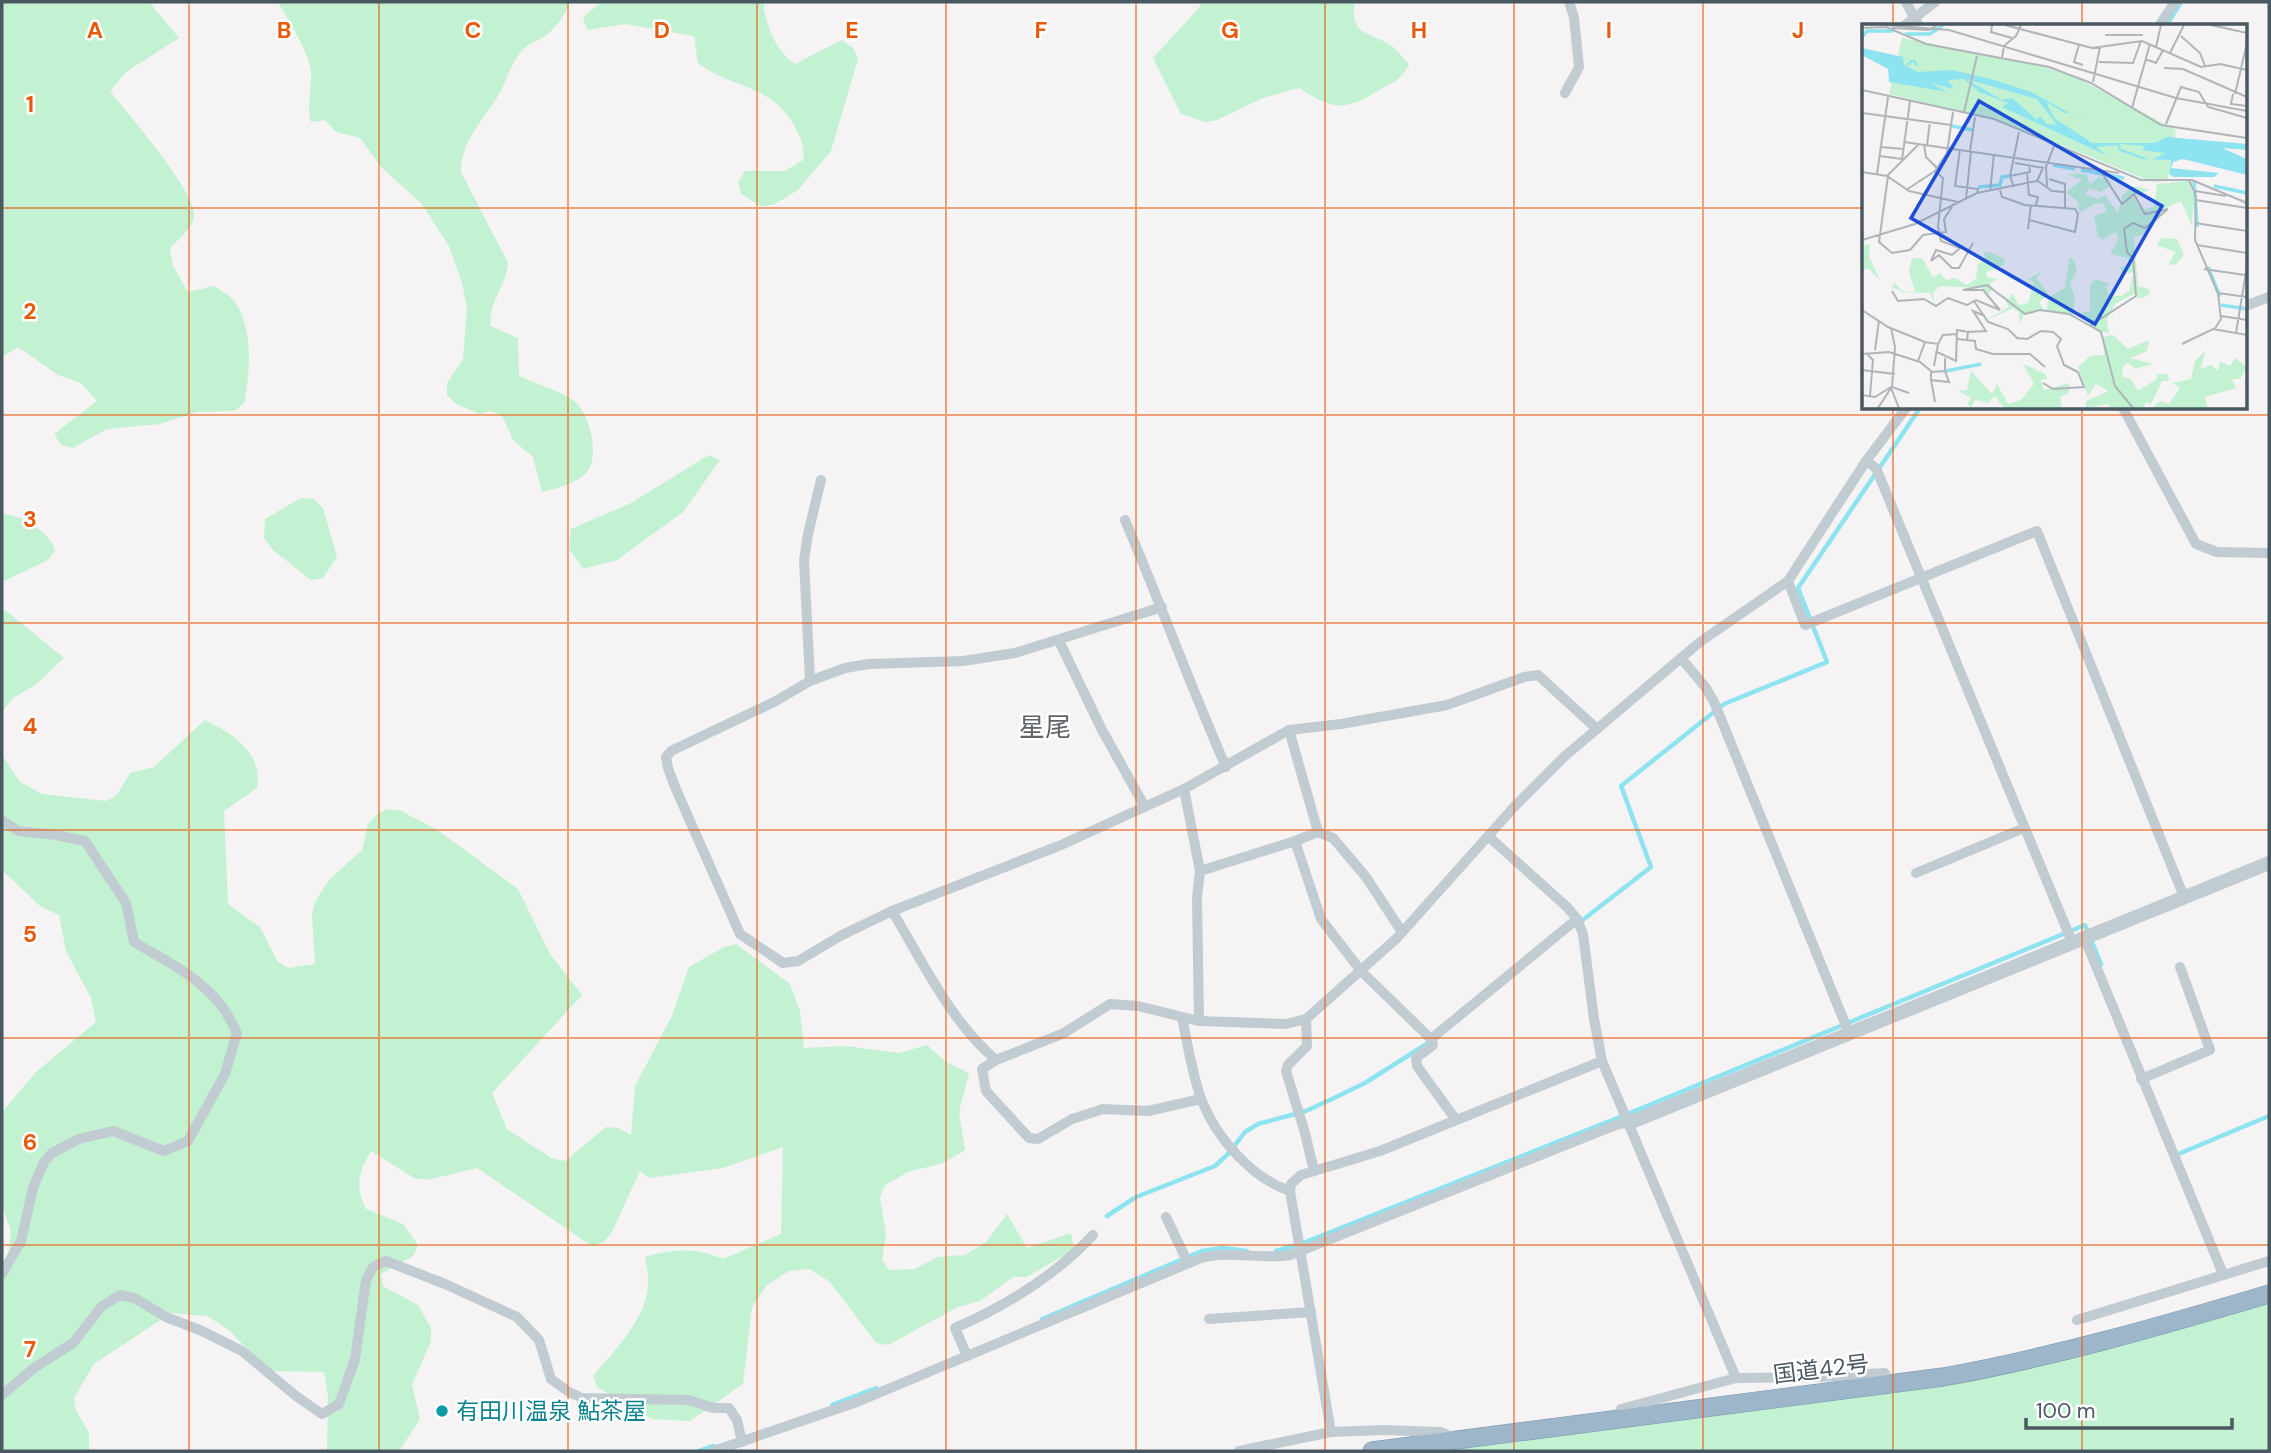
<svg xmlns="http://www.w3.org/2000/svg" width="2271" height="1453" viewBox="0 0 2271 1453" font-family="'DM Sans','Noto Sans JP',sans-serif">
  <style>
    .green { fill: #c2f2d1 }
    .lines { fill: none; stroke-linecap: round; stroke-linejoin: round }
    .stream { stroke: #8ee3f0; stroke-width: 4.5 }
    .trunk-casing { stroke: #7594ae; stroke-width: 19 }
    .minor { stroke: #c1cbd2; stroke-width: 10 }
    .tertiary { stroke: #c1cbd2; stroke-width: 14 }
    .trunk { stroke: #9eb6ca; stroke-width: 18 }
    .grid { fill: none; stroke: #e8590c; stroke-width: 2; stroke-opacity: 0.55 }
    .culture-dot { fill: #0f9aa8; stroke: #fff; stroke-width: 2.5 }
    .labels { text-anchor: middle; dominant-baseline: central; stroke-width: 5; stroke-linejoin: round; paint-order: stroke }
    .street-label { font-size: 23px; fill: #495861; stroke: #fff }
    .culture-label { font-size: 23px; fill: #0d838f; stroke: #fff; text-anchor: start }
    .quarter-label { font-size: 26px; fill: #5f6468; stroke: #fff }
    .inset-river { fill: none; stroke: #8ee3f0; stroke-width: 3.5 }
    .inset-road { fill: none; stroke: #b0b5b9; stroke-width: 2 }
    .view { fill: #1d4ed8; fill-opacity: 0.15; stroke: #1d4ed8; stroke-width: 3.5 }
    .inset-edge { fill: none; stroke: #495861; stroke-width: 3.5 }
    .grid-label { font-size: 23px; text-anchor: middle; font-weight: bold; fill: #e8590c; stroke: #fff; stroke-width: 5; stroke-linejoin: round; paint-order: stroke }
  </style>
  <rect width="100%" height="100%" fill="#f5f3f3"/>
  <g class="green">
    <path d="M2 2H149L179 38 126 72 110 91C126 112 199 194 194 218 191 230 177 240 170 248L173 266 188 292 214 286C220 290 231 296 235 302 254 331 250 372 244 403L234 411 197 412 160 424 107 429 73 448 61 445 54 434 97 401 81 383 58 375 18 347 2 357Z"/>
    <path d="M278 2H570C565 15 556 28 545 36 537 41 527 44 522 51 510 64 507 80 499 94 484 120 461 140 461 172L508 263C506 287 488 302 491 326L518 338 519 376C534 383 563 392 574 401 590 413 600 457 587 472 576 484 557 488 542 492L533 457 513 440 503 417 491 411 480 414 456 404 447 395V383L463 359 467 307 462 283 449 246 421 203 382 168 360 138 336 132 325 120 311 122C306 105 312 90 311 73 310 52 288 21 278 2Z"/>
    <path d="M602 2H763C766 25 775 50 795 64L842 40 853 48 858 59 831 151 798 190 775 204 762 207 741 194 738 182 745 171H785L803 160C805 147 802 141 796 129 775 85 732 89 698 63L694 36 625 24 587 30 583 17Z"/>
    <path d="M1202 2H1355C1349 34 1368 32 1389 44 1397 49 1403 58 1409 64 1403 78 1394 82 1381 89 1345 111 1334 111 1299 88L1263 98 1217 120 1205 122 1181 114 1153 58 1198 9Z"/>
    <path d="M709 455 720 460 683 512 617 560 583 569 569 549 571 529 631 503Z"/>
    <path d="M301 498 314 499 323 508 337 557 323 578 311 580 273 550 264 538 265 519Z"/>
    <path d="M2 514C24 515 47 530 55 550L48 560 2 582Z"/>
    <path d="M5 610 64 658 35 685 13 698 2 712V612Z"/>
    <path d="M205 720C233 734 263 752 257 788L224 811 228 904 260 927 277 961 288 968 315 964 312 913 316 900 329 880 362 850 368 824 377 814 388 809 401 811 436 829 518 889 550 954 582 995 492 1093 507 1129 551 1158 565 1161 606 1127 619 1128 631 1135 635 1086 672 1016 689 967 724 947 736 944 790 984 800 1011 804 1048 846 1046 899 1053 927 1045 946 1062 969 1073 959 1112 965 1150 943 1163 908 1172 885 1185 880 1197 886 1235 882 1260 889 1270 915 1269 937 1257 965 1255 987 1241 1007 1214 1027 1248 1071 1233 1074 1249 1027 1277H1013L980 1301 958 1307 888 1345 876 1343 830 1282 810 1269 789 1271 767 1285 752 1307 743 1384 690 1421 652 1419 597 1387 593 1376C615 1350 650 1316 648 1279 648 1272 646 1264 645 1257 671 1249 697 1247 723 1259L781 1234 783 1147 723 1168 649 1178 640 1171 612 1232 604 1242 592 1246 477 1168 427 1180 414 1178 371 1151C359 1173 354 1184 366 1209L403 1224 418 1245 413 1256 381 1274 383 1286 418 1305 431 1328V1341L412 1385 420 1419 399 1451H327L328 1397 324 1372 268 1371 229 1330 207 1316 171 1313 94 1364 74 1398 76 1410 89 1433V1451H2V1283L6 1270 11 1231 2 1205V1112L36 1072 96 1022 91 998 66 951 59 915 40 906 2 870V755L20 782 42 794 106 801 117 795 130 773 154 767Z"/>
    <path d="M2269 1301V1451H1423L1939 1382Z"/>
  </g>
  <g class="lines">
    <g class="stream">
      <path d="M2166 26 2181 2"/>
      <path d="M1580 922 1651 867 1621 786 1724 704 1827 662 1798 588 1920 408"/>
      <path d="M2176 1155 2269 1116"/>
      <path d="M1107 1216 1136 1197 1215 1166 1229 1153 1245 1132 1258 1124 1306 1111 1332 1099 1365 1083 1428 1043"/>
      <path d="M1276 1251 1303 1243 1630 1113 2085 925 2101 964"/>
      <path d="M1042 1319 1202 1251 1223 1248 1247 1251"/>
      <path d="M832 1405 876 1388"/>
      <path d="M699 1451 714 1446"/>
    </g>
    <defs>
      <path id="trunk" d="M1372 1451 1943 1377C2054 1357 2161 1326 2269 1294"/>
    </defs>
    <use href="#trunk" class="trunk-casing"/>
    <g class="minor">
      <path d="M1906 2 1919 26"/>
      <path d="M1904 26 1935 2"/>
      <path d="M2159 26 2175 2"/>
      <path d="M1565 93 1579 67 1574 17 1569 2"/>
      <path d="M2245 306 2269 297"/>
      <path d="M2123 408 2196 544 2217 552 2269 553"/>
      <path d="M1866 461 1876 468 2072 942"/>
      <path d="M1125 520C1160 602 1190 685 1226 767"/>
      <path d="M1788 581 1805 625 2037 531 2184 897"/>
      <path d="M1162 607 1015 653 963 661 869 664 845 668 810 681 774 702 671 751 666 757 668 768 675 787 740 934 783 963 798 961 842 935 892 911 1061 845 1184 789 1289 730 1341 724 1447 705 1524 677 1538 675 1597 729"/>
      <path d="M1059 641 1102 730 1145 807"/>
      <path d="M1681 658 1706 688 1714 702 1849 1033"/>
      <path d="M810 681 804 560 808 534 821 480"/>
      <path d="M1289 730 1318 832 1295 841"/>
      <path d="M1184 789 1200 871 1295 841 1321 919 1361 971 1431 1039"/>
      <path d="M2 820 18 831 56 835 85 841 126 903 134 942C164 960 197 975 220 1004 227 1012 232 1023 237 1033L225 1074 188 1141 164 1151 113 1131 79 1139 52 1153 44 1162 33 1188 21 1241 2 1274"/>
      <path d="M1318 832 1333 838 1366 877 1402 932"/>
      <path d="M1488 836 1567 907 1577 919 1583 934 1594 1019 1602 1061 1736 1378"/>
      <path d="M1916 873 2024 828"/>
      <path d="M892 911C923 962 950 1021 996 1060"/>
      <path d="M2084 937 2223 1274"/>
      <path d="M1182 1018C1188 1045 1192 1075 1202 1101 1217 1139 1252 1178 1290 1191"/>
      <path d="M1199 1021 1197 897 1200 871"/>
      <path d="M2141 1079 2210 1050 2180 967"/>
      <path d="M1201 1099 1148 1111 1103 1109 1072 1119 1038 1139 1029 1138 986 1091 982 1069 996 1060 1064 1033 1110 1004 1138 1006 1199 1021 1286 1024 1306 1019"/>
      <path d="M1456 1120 1417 1066 1416 1058 1433 1045 1431 1039 1577 919"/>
      <path d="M1314 1171 1305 1133 1286 1071 1288 1065 1307 1046 1306 1019 1397 938 1514 807 1565 756 1700 642 1788 581 1866 461 1906 408"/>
      <path d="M1166 1217 1188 1263"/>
      <path d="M1209 1319 1311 1312"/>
      <path d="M2077 1320 2269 1261"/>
      <path d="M967 1356 955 1328C1005 1306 1056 1275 1093 1235"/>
      <path d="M2 1395 34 1368 73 1343 101 1307 120 1295 134 1298 166 1317 202 1331 242 1351 296 1396 322 1414 339 1404 355 1359 366 1280 373 1267 386 1261 445 1284 517 1317 539 1340 551 1379 569 1392 582 1398 689 1400 713 1408H729L737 1420 742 1442"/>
      <path d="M1616 1420 1621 1409 1736 1378 1819 1377 1885 1373 1891 1385"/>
      <path d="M1331 1432 1290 1191 1291 1184 1301 1175 1380 1151 1602 1061"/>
      <path d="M714 1451 857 1402 1201 1258C1231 1250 1260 1260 1290 1255L1618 1124 1629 1123"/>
      <path d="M1239 1451 1331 1432 1384 1430 1441 1432 1457 1439"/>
    </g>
    <path class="tertiary" d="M1629 1123 2269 863"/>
    <use href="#trunk" class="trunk"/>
  </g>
  <path class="grid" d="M189 2V1451M379 2V1451M568 2V1451M757 2V1451M946 2V1451M1136 2V1451M1325 2V1451M1514 2V1451M1703 2V1451M1893 2V26M2082 2V26M2 208H1863M2245 208H2269M1893 408V1451M2082 408V1451M2 415H2269M2 623H2269M2 830H2269M2 1038H2269M2 1245H2269"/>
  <circle class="culture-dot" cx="442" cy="1411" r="7"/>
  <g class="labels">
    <g class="street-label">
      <text transform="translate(1821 1369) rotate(-7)">国道42号</text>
    </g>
    <g class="culture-label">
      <text x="456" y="1411">有田川温泉 鮎茶屋</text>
    </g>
    <g class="quarter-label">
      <text x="1045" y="727">星尾</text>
    </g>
  </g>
  <g transform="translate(1862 24)">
    <rect width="385" height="385" fill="#f5f3f3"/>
    <path d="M40 14 172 40 215 54 314 106 305 157 291 158 141 98 27 70ZM204 150H224L228 160 237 153 246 155 249 161 239 168 227 164 223 170 236 175 243 171 256 189 260 172 272 162 288 166 271 172 280 186 292 183 295 160 326 157 332 172 330 202 319 177 306 183 285 210 272 213 276 262 287 265V271L277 275 274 269 253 280 245 296 247 309 235 307 221 293 220 288 228 287V261L233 255 248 260 244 263 247 271 259 272 267 267 272 248 261 250 258 243 266 242V234L248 230 256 216 254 208 240 216 236 212 232 192 244 188 242 180 234 179 217 189 216 178 204 168 220 156ZM299 214 315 215 322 231 313 241 307 240 313 228 295 221ZM8 220 7 233 18 256 7 245H0V221ZM128 228 143 235 142 241 124 248 125 253 136 255 128 259 131 264 126 271 120 264 78 262 71 269 73 280 68 269 41 268 30 263 32 258 40 267 53 268 47 248 50 234H60L71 253 78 249 84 256 93 254 105 261 114 255 116 240 124 235 122 229ZM207 234 212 235 215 247 208 259 213 275 211 291 184 287 187 273 203 264ZM181 247 174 254 187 270 177 278 182 286 162 290 158 300 157 288 151 284 121 298 147 283 140 270 147 276 150 269 157 281 166 279 172 259 166 255ZM251 311 266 325 287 316 285 327 268 334 291 340 274 345 266 339 261 342 260 353 268 354 276 367 295 355V350H306L307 357H300L289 380 284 378 281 384H248L246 380 224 384V377L246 367 234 360 226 372 216 343 228 332 242 331 241 313ZM343 327 339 345 349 341 356 347 358 337 368 342 373 334 385 343 378 355H370L374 364 343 373 346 384H290L298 377 307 380 318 364 310 359 329 355 333 337ZM161 340 184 350 185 355 179 356 182 366 207 359V369L198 373 200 384H142L133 372 126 379 113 376 109 384 105 379 109 374 96 367 105 366 109 347 130 370 135 360 146 380 159 376 172 360Z" fill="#c2f2d1"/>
    <path d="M0 24 41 33 42 42 49 36H54L56 43 51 38 44 42 56 48 90 46 132 56 169 68 209 90 234 93 203 89 184 78 192 94 230 119H293L305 113 385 120V126L360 124 385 135V151L321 135 311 138 309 144 357 149 352 153H312L307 150 309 136 280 135 258 127 255 121 234 123 246 132 140 83 146 79 117 68 102 55 86 56 92 65 68 59 86 68 27 58 26 45 0 31ZM104 55 175 75 195 101 185 100 178 92 175 96 150 74 140 76ZM258 120 283 122 280 126 303 129 290 136 259 125Z" fill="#8ee3f0" fill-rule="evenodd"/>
    <path class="inset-river" d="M43 10H68L81 1M0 13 5 7H31M90 102 111 106M191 141 213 145M219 146 262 154M332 156 335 203M352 162 385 169M116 163 138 161 140 153 147 152M346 243 358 273M359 281 385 285M84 347 119 340"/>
    <path class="inset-road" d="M23 1 87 6 314 74 385 87M130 1 129 8 150 14M143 1 230 24 280 17 339 43 358 40 385 46M349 1 385 9M0 4 24 3 64 20 187 43 229 59 299 101 385 114M30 4 67 6 75 1M243 11H281M319 12 338 29 343 42M217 21 212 38 221 41M294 23 299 1M308 29 322 1M140 34 142 22 154 12 159 1M283 35 294 39 301 26M237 38 271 39 279 17M302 44 321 45 385 73M231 58 238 23M0 66 132 95 279 156H330L385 179M371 70 369 80 385 82M373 70 385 19M270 84 288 20M102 88 115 32M0 89 89 101M304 100 319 63 337 68 346 83 385 94M42 118 257 149M62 120 64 133 75 144M65 121 68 98M19 123 41 125M98 125 93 162 116 165 115 169M108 127 113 93M18 132 40 135M40 136 48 77M153 139 182 144M73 147 81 154 76 203 79 217 98 224 90 231 74 226 69 237 77 231 90 244H97L111 219M0 148 25 152 47 167 96 178M165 149 167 171 176 173 174 181M15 150 26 73M25 152 56 121M26 152 17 218 30 229 48 226 61 211 84 208 82 195 90 183M148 152 168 148 167 141M187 155 203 160V185M327 156 334 172 333 216 356 269 359 295 352 306M176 157 190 167 202 168M185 162 184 143 192 122M152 163 148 152 157 108M44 166 73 147 85 129 91 88M138 166 140 173 163 181 213 185 216 190 213 208 167 196M333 167 364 172M128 168 132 130M104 175 109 127M334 176 385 184M333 199 385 207M166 205 169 181M0 216 53 200 115 169 175 157 181 144M335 221 385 229M342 245 383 251M30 267 36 277 62 275 74 282 86 274 105 281 114 276 138 286 121 266H101L125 261 163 290 178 286 207 290 239 308 253 362 271 384M356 269 385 273M112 277 126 298 146 305 155 314 165 315 179 307 191 308 199 315 195 322 202 341 216 348 222 363 191 365 181 359M0 286 26 303 63 318M359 292 385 296M229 301 274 272 271 234 265 228 262 205 271 199 283 204 306 185 283 190 272 170 260 180 240 149M29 304 33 323 30 363 47 369M374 309 385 242M95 315 113 317 114 325 131 330H168L183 343M105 316 106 308 124 307 111 287 123 292M320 320 351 305 385 311M13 326 17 296M75 328 94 337 95 306 106 308M0 330 27 328 58 338 69 347V356L87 358 83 347M5 330 11 336 8 372M56 337 63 318 76 320 81 311 95 310M72 342 76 320M0 346 33 350M69 348 83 347V334M69 356 73 378M29 364 37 384M0 371 13 373 29 363M16 384 29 364"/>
    <path class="view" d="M117 77 300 182 233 300 49 194Z"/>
    <rect width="385" height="385" class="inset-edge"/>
  </g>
  <g class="grid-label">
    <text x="95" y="38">A</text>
    <text x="284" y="38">B</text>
    <text x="473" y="38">C</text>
    <text x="662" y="38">D</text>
    <text x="852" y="38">E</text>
    <text x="1041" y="38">F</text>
    <text x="1230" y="38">G</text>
    <text x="1419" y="38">H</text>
    <text x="1609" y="38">I</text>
    <text x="1798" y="38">J</text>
    <text x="30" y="112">1</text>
    <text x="30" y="319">2</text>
    <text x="30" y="527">3</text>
    <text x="30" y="734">4</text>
    <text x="30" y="942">5</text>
    <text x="30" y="1150">6</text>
    <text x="30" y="1357">7</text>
  </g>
  <rect width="2271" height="1453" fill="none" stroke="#495861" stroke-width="7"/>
  <path d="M2026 1418v10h206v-10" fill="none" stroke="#495861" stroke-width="3.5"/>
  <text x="2036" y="1418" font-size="21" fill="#495861" stroke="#ffffff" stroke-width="5" paint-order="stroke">100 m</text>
</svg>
